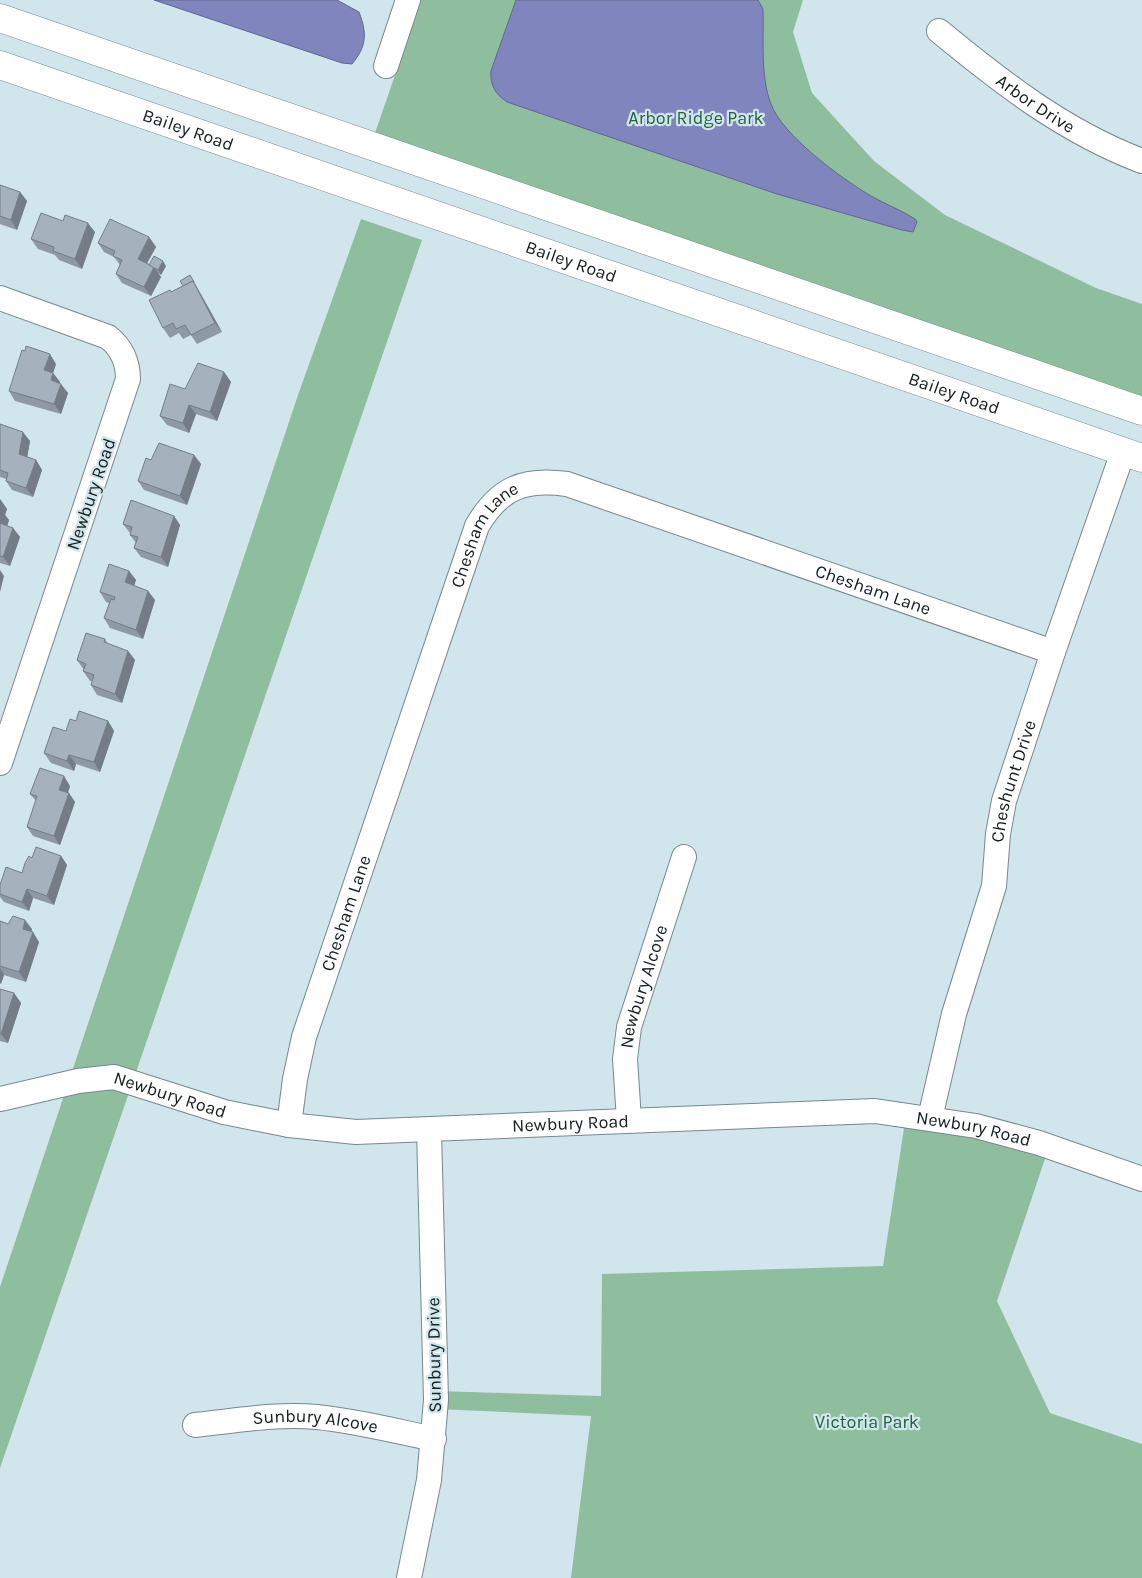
<svg xmlns="http://www.w3.org/2000/svg" width="1142" height="1578" viewBox="0 0 1142 1578" font-family="Karla,sans-serif">
  <style>
    .green { fill: #8fbe9e }
    .water { fill: #8086bd; stroke: #60668e }
    .lines { fill: none; stroke-linecap: round; stroke-linejoin: round }
    .minor-casing { stroke: #75888e; stroke-width: 26 }
    .major-casing { stroke: #75888e; stroke-width: 29 }
    .minor { stroke: #fff; stroke-width: 24 }
    .major { stroke: #fff; stroke-width: 28 }
    .wall { fill: #8e99a3 }
    .shaded-wall { fill: #747d85 }
    .building { fill: #a5b2be; stroke: #747d85 }
    .labels { text-anchor: middle; dominant-baseline: central; stroke-width: 4.5; stroke-linejoin: round; paint-order: stroke }
    .street-label { font-size: 18px; fill: #161d1f; stroke: #d1e6ec }
    .park-label { font-size: 18px; fill: #22633e; stroke: #d1e6ec }
  </style>
  <rect width="100%" height="100%" fill="#d1e6ec"/>
  <g class="green">
    <path d="M421 0H803L793 32 812 93 874 161 945 215 1096 288 1142 304V396L375 133Z"/>
    <path d="M361 219 422 240 0 1468V1287L298 395Z"/>
    <path d="M906 1115 1049 1147 997 1301 1050 1413 1142 1444V1578H571L591 1416 436 1409V1391L601 1396 602 1274 883 1266Z"/>
  </g>
  <g class="water">
    <path d="M154 0H337L359 12C367 33 367 46 352 64L342 63Z"/>
    <path d="M516 0H758L763 9C764 39 760 76 771 104 782 135 842 179 871 196 885 204 901 210 915 219L917 222 913 232 902 230 777 194 507 102C495 94 490 85 491 71Z"/>
  </g>
  <g class="lines">
    <defs>
      <g id="minor">
        <path id="s1" d="M939 31C1002 83 1065 132 1142 161"/>
        <path d="M386 66 408 0"/>
        <path d="M0 298 108 337C121 347 128 362 128 379L0 763"/>
        <path id="s2" d="M0 1099 78 1081 114 1077 224 1112 289 1125 356 1132 875 1111 976 1126 1039 1143 1142 1179"/>
        <path id="s3" d="M930 1118 954 1014 994 886 998 834 1004 801 1053 652 1123 452"/>
        <path id="s4" d="M629 1120 625 1059 629 1027 684 857"/>
        <path id="s5" d="M289 1125 295 1079 304 1037 477 526C499 488 524 478 567 484L1053 652"/>
        <path id="s6" d="M195 1425C235 1421 277 1413 317 1417 357 1421 395 1431 434 1439"/>
        <path d="M409 1578 429 1480 436 1400 429 1130"/>
      </g>
      <g id="major">
        <path d="M0 18 1142 411"/>
        <path id="s7" d="M0 65 1142 458"/>
      </g>
    </defs>
    <use href="#minor" class="minor-casing"/>
    <use href="#major" class="major-casing"/>
    <use href="#minor" class="minor"/>
    <use href="#major" class="major"/>
  </g>
  <g class="wall">
    <path d="M0 185 20 192 27 201 17 230 0 224V225Z"/>
    <path d="M95 232 82 269 59 260 55 255 38 249 31 239Z"/>
    <path d="M149 237 156 247 147 264 149 265 166 266 161 275 158 273 161 277 151 296 122 283 116 274 120 265 114 257 104 252 98 243Z"/>
    <path d="M193 280 222 332 197 344 191 335 183 339 179 333 170 338 163 328 171 292Z"/>
    <path d="M56 364 53 373 60 382 59 383 68 393 61 414 15 401 9 391Z"/>
    <path d="M224 372 231 382 217 421 196 414 189 433 167 425 160 416 185 389Z"/>
    <path d="M0 424 30 441 27 457 36 460 42 470 33 497 12 490 6 481V479L0 477Z"/>
    <path d="M194 455 201 464 187 505 144 490 138 481 151 460Z"/>
    <path d="M0 499 7 509 5 515 9 520 7 526 13 528 20 537 10 566 0 563Z"/>
    <path d="M174 516 180 525 168 567 141 557 134 548 136 543 130 535V533L123 524Z"/>
    <path d="M129 571 136 580 134 586 148 591 155 600 143 639 110 628 104 618 109 603 106 602 100 592Z"/>
    <path d="M105 639 108 644 128 651 135 660 122 703 97 695 91 685 92 681H90L83 671 84 670 77 660Z"/>
    <path d="M76 721H108L114 731 100 772 76 764 74 771 51 763 44 753Z"/>
    <path d="M70 786 68 793 75 802 60 845 33 836 27 827 36 801 30 794Z"/>
    <path d="M61 856 67 865 54 905 33 898 29 911 4 902 0 897V885L22 873 32 858Z"/>
    <path d="M0 921 8 924 32 929 31 932 39 942 26 982 4 975 1 984 0 983Z"/>
    <path d="M0 989 14 993 21 1003 8 1043 0 1041Z"/>
  </g>
  <g class="shaded-wall">
    <path d="M20 192 27 201 17 230 11 220Z"/>
    <path d="M88 223 95 232 82 269 75 259Z"/>
    <path d="M149 237 156 247 144 268 138 259Z"/>
    <path d="M163 261 166 266 161 275 158 270Z"/>
    <path d="M154 267 161 277 151 296 144 287Z"/>
    <path d="M190 275 199 291 222 332 215 323Z"/>
    <path d="M50 354 56 364 53 373 60 382 57 390 44 370Z"/>
    <path d="M224 372 231 382 217 421 210 412Z"/>
    <path d="M61 384 68 393 61 414 54 404Z"/>
    <path d="M189 405 196 414 189 433 183 423Z"/>
    <path d="M23 432 30 441 26 464 19 454Z"/>
    <path d="M194 455 201 464 187 505 180 496Z"/>
    <path d="M36 460 42 470 33 497 26 488Z"/>
    <path d="M0 499 7 509 5 515 9 520 5 532 0 525Z"/>
    <path d="M174 516 180 525 168 567 161 557Z"/>
    <path d="M13 528 20 537 10 566 3 557Z"/>
    <path d="M0 570 4 576 0 592Z"/>
    <path d="M129 571 136 580 132 592 125 582Z"/>
    <path d="M148 591 155 600 143 639 136 630Z"/>
    <path d="M128 651 135 660 122 703 115 694Z"/>
    <path d="M108 721 114 731 100 772 94 762Z"/>
    <path d="M69 755 76 764 74 771 67 761Z"/>
    <path d="M64 776 70 786 66 799 59 790Z"/>
    <path d="M69 793 75 802 60 845 54 836Z"/>
    <path d="M61 856 67 865 54 905 47 896Z"/>
    <path d="M27 889 33 898 29 911 22 902Z"/>
    <path d="M25 920 32 929 29 938 23 929Z"/>
    <path d="M33 932 39 942 26 982 19 972Z"/>
    <path d="M0 968 4 975 1 984 0 982Z"/>
    <path d="M14 993 21 1003 8 1043 1 1034Z"/>
  </g>
  <g class="building">
    <path d="M0 185 20 192 11 220 0 216Z"/>
    <path d="M41 213 63 221 65 215 88 223 75 259 53 251 54 247 31 239Z"/>
    <path d="M110 219 149 237 138 259 154 267 144 287 116 274 122 260 113 256 115 251 98 243Z"/>
    <path d="M154 256 163 261 158 270 149 265Z"/>
    <path d="M190 275 194 282 193 281 183 286 180 281Z"/>
    <path d="M193 281 215 323 191 335 185 325 176 329 173 323 163 328 149 300 170 290 171 292Z"/>
    <path d="M26 346 50 354 44 370 53 373 51 380 61 384 54 404 9 391 22 350 25 351Z"/>
    <path d="M198 363 224 372 210 412 189 405 183 423 160 416 170 384 185 389Z"/>
    <path d="M0 424 23 432 19 454 36 460 26 488 6 481 8 473 0 470Z"/>
    <path d="M159 443 194 455 180 496 138 481 146 458 151 460Z"/>
    <path d="M131 500 174 516 161 557 134 548 138 537 130 535 132 527 123 524Z"/>
    <path d="M0 523 13 528 3 557 0 556Z"/>
    <path d="M109 564 129 571 125 582 148 591 136 630 104 618 111 599 114 600 115 597 100 592Z"/>
    <path d="M86 633 105 639 104 642 128 651 115 694 91 685 94 675 83 671 86 664 77 660Z"/>
    <path d="M79 711 108 721 94 762 69 755 67 761 44 753 53 727 66 731 70 719 76 721Z"/>
    <path d="M40 768 64 776 59 790 69 793 54 836 27 827 37 796 30 794Z"/>
    <path d="M36 847 61 856 47 896 27 889 22 902 0 894V885L6 867 22 873 25 863 29 856 32 858Z"/>
    <path d="M13 916 25 920 23 929 33 932 19 972 0 966V921L8 924Z"/>
    <path d="M0 989 14 993 1 1034 0 1033Z"/>
  </g>
  <g class="labels">
    <g class="street-label">
      <text stroke="none"><textPath href="#s1" startOffset="121">Arbor Drive</textPath></text>
      <text stroke="none"><textPath href="#s7" startOffset="199">Bailey Road</textPath></text>
      <text stroke="none"><textPath href="#s7" startOffset="604">Bailey Road</textPath></text>
      <text stroke="none"><textPath href="#s7" startOffset="1009">Bailey Road</textPath></text>
      <text transform="translate(91 494) rotate(-71)">Newbury Road</text>
      <text stroke="none"><textPath href="#s5" startOffset="625">Chesham Lane</textPath></text>
      <text stroke="none"><textPath href="#s5" startOffset="1060">Chesham Lane</textPath></text>
      <text stroke="none"><textPath href="#s3" startOffset="348">Cheshunt Drive</textPath></text>
      <text stroke="none"><textPath href="#s5" startOffset="220">Chesham Lane</textPath></text>
      <text stroke="none"><textPath href="#s4" startOffset="136">Newbury Alcove</textPath></text>
      <text stroke="none"><textPath href="#s2" startOffset="175">Newbury Road</textPath></text>
      <text stroke="none"><textPath href="#s2" startOffset="580">Newbury Road</textPath></text>
      <text stroke="none"><textPath href="#s2" startOffset="985">Newbury Road</textPath></text>
      <text transform="translate(434 1355) rotate(-91)">Sunbury Drive</text>
      <text stroke="none"><textPath href="#s6" startOffset="121">Sunbury Alcove</textPath></text>
    </g>
    <g class="park-label">
      <text x="696" y="118">Arbor Ridge Park</text>
      <text x="867" y="1422">Victoria Park</text>
    </g>
  </g>
</svg>
